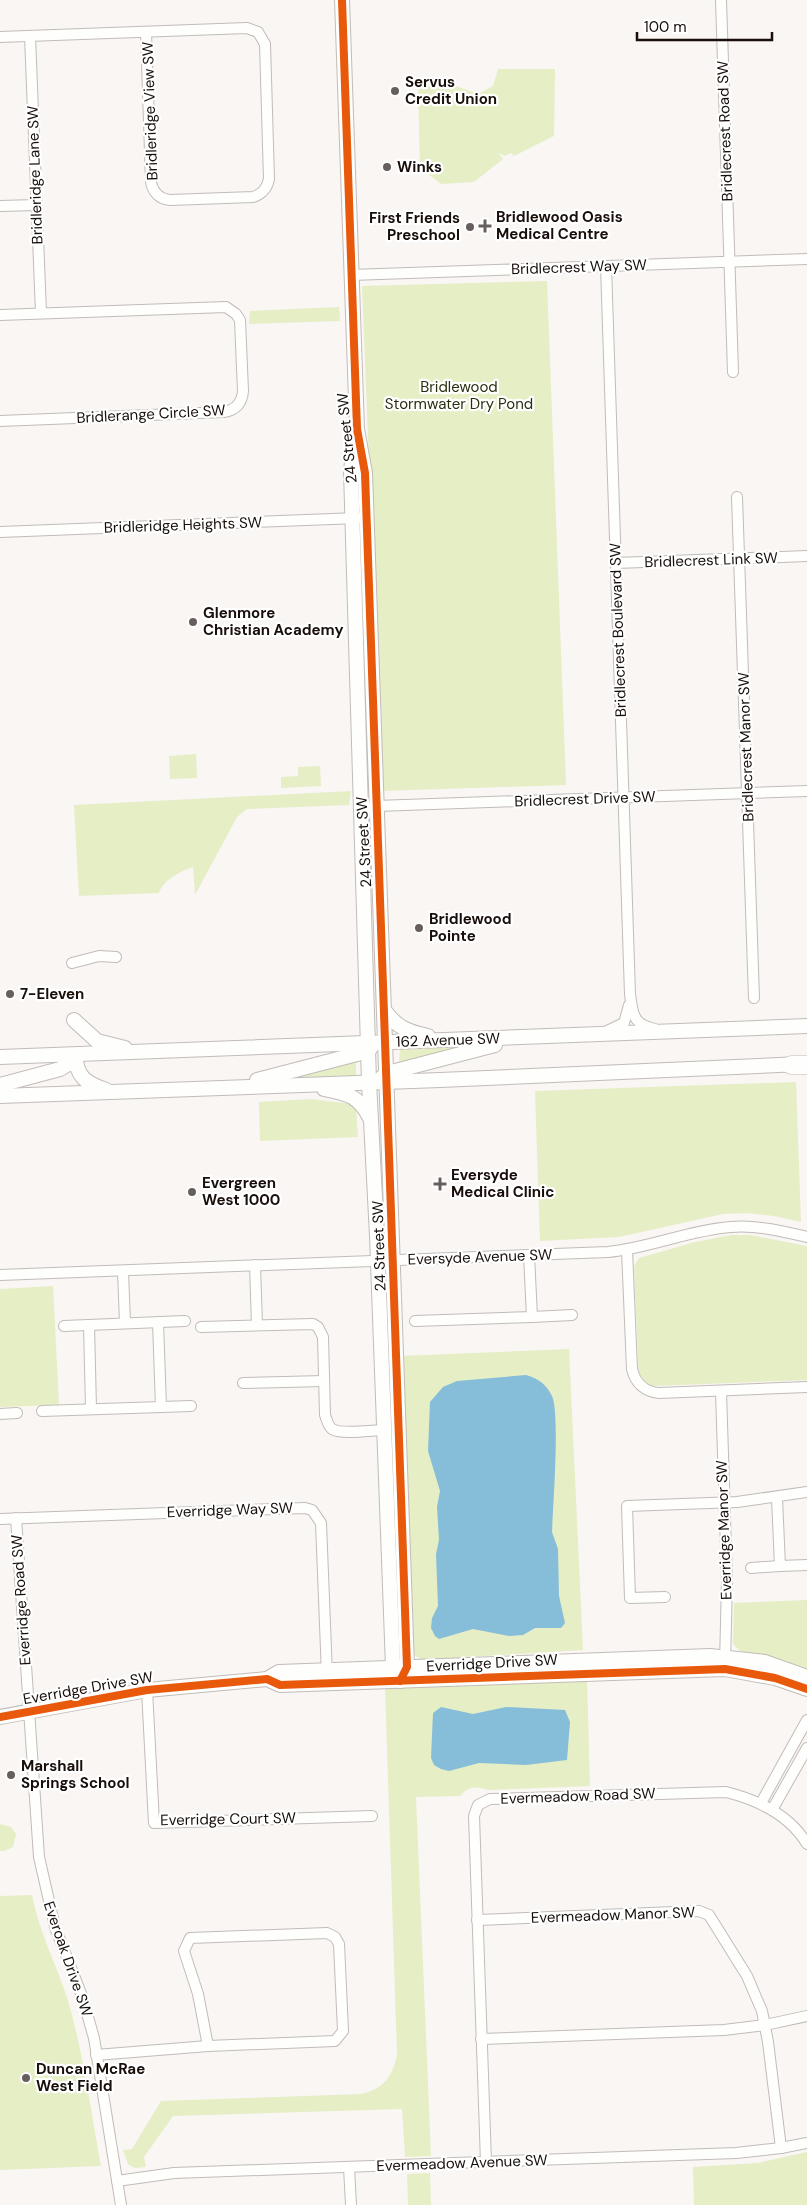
<svg xmlns="http://www.w3.org/2000/svg" width="807" height="2205" viewBox="0 0 807 2205" font-family="'DM Sans',sans-serif">
  <style>
    .green { fill: #e6eec6 }
    .water { fill: #86bdd9 }
    .lines { fill: none; stroke-linecap: round; stroke-linejoin: round }
    .street-casing { stroke: #c2bcb8; stroke-width: 12 }
    .secondary-casing { stroke: #c2bcb8; stroke-width: 16 }
    .highway-casing { stroke: #c2bcb8; stroke-width: 19 }
    .street { stroke: #fefefd; stroke-width: 10 }
    .secondary { stroke: #fefefd; stroke-width: 14 }
    .highway { stroke: #fefefd; stroke-width: 18 }
    .cycleway-casing { stroke: #fff; stroke-width: 11 }
    .cycleway { stroke: #e8590c; stroke-width: 8 }
    .poi-dot { fill: #675f5c; stroke: #fff; stroke-width: 2 }
    .labels { text-anchor: middle; dominant-baseline: central; stroke-width: 4.5; stroke-linejoin: round; paint-order: stroke }
    .poi-label { font-size: 15px; font-weight: bold; fill: #180e0a; stroke: #fff; text-anchor: start }
    .street-label { font-size: 15px; fill: #180e0a; stroke: #fff }
    .park-label { font-size: 15px; fill: #282f0f; stroke: #fff }
  </style>
  <rect width="100%" height="100%" fill="#f9f6f4"/>
  <g class="green">
    <path d="M498 69H555L554 136 514 156 511 153 505 156 498 153 503 159 474 182 441 184 420 168 418 83 445 82 478 94 493 86Z"/>
    <path d="M547 281 566 785 382 791 362 286Z"/>
    <path d="M339 307 340 321 249 324 250 311Z"/>
    <path d="M196 754 197 778 170 779 169 756Z"/>
    <path d="M320 766 321 786 281 788V777L298 776V767Z"/>
    <path d="M351 791 349 805 247 809 237 817 195 895 193 867C181 871 163 880 159 893L79 896 74 805Z"/>
    <path d="M462 1047 399 1064 400 1049Z"/>
    <path d="M356 1061V1077L298 1078V1075Z"/>
    <path d="M796 1082 801 1222 774 1216 747 1213 723 1214 619 1237 540 1241 535 1091Z"/>
    <path d="M311 1099 352 1104 356 1107 358 1137 260 1141 259 1102Z"/>
    <path d="M731 1235H750L807 1246V1380L652 1386 639 1379 634 1266 639 1258 695 1242Z"/>
    <path d="M53 1286 59 1405 0 1407V1289Z"/>
    <path d="M569 1349 583 1650 421 1660 412 1653 400 1356Z"/>
    <path d="M807 1600V1670L777 1659 740 1651 733 1644 734 1603Z"/>
    <path d="M587 1680 590 1786 488 1790C477 1786 468 1786 460 1796L416 1797 431 2156 405 2157 402 2109 173 2116 144 2157 146 2167 135 2168 128 2164 123 2150 132 2149 161 2101 361 2094C384 2089 393 2076 397 2054L385 1687Z"/>
    <path d="M0 1824 11 1827 16 1834 13 1847 4 1851H0Z"/>
    <path d="M32 1895C39 1933 58 1967 69 2004 84 2057 91 2112 101 2166L0 2170V1896Z"/>
    <path d="M807 2152V2205H694L693 2167 758 2163Z"/>
    <path d="M430 2173 431 2205H408L407 2174Z"/>
  </g>
  <g class="water">
    <path d="M526 1375C539 1379 546 1384 552 1396 560 1413 553 1507 552 1532L558 1549 559 1596 565 1623 561 1628H535L523 1635 509 1636 473 1629 439 1639 435 1636 431 1628 432 1618 438 1606 436 1554 439 1540 437 1507 440 1491 428 1451 430 1402 443 1387 457 1381Z"/>
    <path d="M441 1707 473 1714 506 1707 565 1710 570 1722 567 1760 526 1765 479 1763 449 1771 441 1769 434 1765 431 1758 433 1713Z"/>
  </g>
  <g class="lines">
    <defs>
      <g id="street">
        <path d="M721 0 733 372"/>
        <path d="M30 36 41 313"/>
        <path d="M0 37 247 28 258 32 265 44 269 179C267 189 262 194 253 197L170 200C160 199 153 193 151 182L146 32"/>
        <path d="M0 206 36 205"/>
        <path d="M606 266 630 994C633 1014 632 1024 655 1029"/>
        <path d="M351 275 807 259"/>
        <path d="M0 315 226 307 236 314 240 320 243 391C242 403 236 410 224 412L0 421"/>
        <path d="M737 497 754 998"/>
        <path d="M0 532 358 518"/>
        <path d="M616 563 807 556"/>
        <path d="M362 809 376 806 807 791"/>
        <path d="M72 963 99 956 116 957"/>
        <path d="M607 1031 624 1023 629 1005"/>
        <path d="M627 1250 632 1369C635 1383 645 1392 659 1393L807 1387"/>
        <path d="M255 1265 257 1325"/>
        <path d="M123 1271 125 1323"/>
        <path d="M0 1275 608 1252C650 1248 689 1230 731 1227 757 1225 782 1231 807 1237"/>
        <path d="M532 1317 572 1315"/>
        <path d="M415 1321 532 1317 529 1255"/>
        <path d="M158 1322 161 1407"/>
        <path d="M89 1325 91 1409"/>
        <path d="M64 1326 185 1321"/>
        <path d="M201 1327 313 1324 318 1327 323 1337 325 1415C327 1420 328 1426 332 1429 341 1435 373 1430 384 1430"/>
        <path d="M243 1383 324 1381"/>
        <path d="M721 1391 727 1581 725 1664"/>
        <path d="M42 1411 191 1406"/>
        <path d="M0 1414 17 1413"/>
        <path d="M777 1498 780 1566 807 1565"/>
        <path d="M16 1518 39 1857 55 1927 82 1996 94 2038 121 2205"/>
        <path d="M0 1519 305 1508 312 1510 321 1523 327 1675"/>
        <path d="M751 1568 780 1566"/>
        <path d="M665 1597 630 1598 627 1506 737 1502 807 1492"/>
        <path d="M147 1690 154 1823 372 1816"/>
        <path d="M761 1803 807 1720"/>
        <path d="M772 1810 807 1748"/>
        <path d="M477 1920 699 1911 709 1915 747 1976 762 2011 768 2042 781 2148"/>
        <path d="M327 1933 335 1937 339 1944 343 2031 335 2041 208 2046 198 1994 184 1951 190 1938Z"/>
        <path d="M481 2039 724 2030 765 2025 807 2016"/>
        <path d="M96 2055 208 2046"/>
        <path d="M486 2162 474 1816 478 1805 490 1799 726 1792C758 1800 789 1814 807 1844"/>
        <path d="M349 2167 351 2205"/>
        <path d="M117 2181 174 2173 736 2153 781 2148 807 2143"/>
      </g>
      <g id="secondary">
        <path d="M342 0 357 429 365 473 407 1667 400 1681"/>
        <path d="M355 442 351 470 352 505 369 1082 377 1236 393 1667 400 1681"/>
        <path d="M385 1011C397 1028 409 1032 428 1036"/>
        <path d="M74 1020 97 1041 125 1048"/>
        <path d="M75 1055C77 1077 85 1083 106 1090"/>
        <path d="M0 1057 807 1026"/>
        <path d="M380 1079 387 1073 399 1070 495 1045"/>
        <path d="M257 1080 357 1054 369 1050 372 1046"/>
        <path d="M0 1085 60 1069 70 1063 75 1055"/>
        <path d="M324 1089C348 1094 358 1095 370 1118"/>
        <path d="M0 1096 440 1080 801 1064"/>
        <path d="M267 1679 279 1672 710 1656 765 1662 807 1677"/>
        <path d="M0 1717 147 1690 267 1679 280 1685 725 1669 775 1678 807 1689"/>
      </g>
      <path id="highway" d="M791 1065H807"/>
    </defs>
    <use href="#street" class="street-casing"/>
    <use href="#secondary" class="secondary-casing"/>
    <use href="#highway" class="highway-casing"/>
    <use href="#street" class="street"/>
    <use href="#secondary" class="secondary"/>
    <use href="#highway" class="highway"/>
    <defs>
      <g id="cycleway">
        <path d="M342 0 357 429 365 473 407 1667 400 1681"/>
        <path d="M0 1717 147 1690 267 1679 280 1685 725 1669 775 1678 807 1689"/>
      </g>
    </defs>
    <use href="#cycleway" class="cycleway-casing"/>
    <use href="#cycleway" class="cycleway"/>
  </g>
  <g class="poi-dot">
    <circle cx="395" cy="91" r="5"/>
    <circle cx="387" cy="167" r="5"/>
    <path d="M482.5 218.5h5v5h5v5h-5v5h-5v-5h-5v-5h5z"/>
    <circle cx="470" cy="227" r="5"/>
    <circle cx="193" cy="622" r="5"/>
    <circle cx="419" cy="928" r="5"/>
    <circle cx="10" cy="994" r="5"/>
    <path d="M437.5 1176.5h5v5h5v5h-5v5h-5v-5h-5v-5h5z"/>
    <circle cx="192" cy="1192" r="5"/>
    <circle cx="11" cy="1775" r="5"/>
    <circle cx="26" cy="2078" r="5"/>
  </g>
  <g class="labels">
    <g class="poi-label">
      <text x="405" y="82">Servus<tspan x="405" dy="17">Credit Union</tspan></text>
      <text x="397" y="167">Winks</text>
      <text x="496" y="217">Bridlewood Oasis<tspan x="496" dy="17">Medical Centre</tspan></text>
      <text x="460" y="218" text-anchor="end">First Friends<tspan x="460" dy="17">Preschool</tspan></text>
      <text x="203" y="613">Glenmore<tspan x="203" dy="17">Christian Academy</tspan></text>
      <text x="429" y="919">Bridlewood<tspan x="429" dy="17">Pointe</tspan></text>
      <text x="20" y="994">7-Eleven</text>
      <text x="451" y="1175">Eversyde<tspan x="451" dy="17">Medical Clinic</tspan></text>
      <text x="202" y="1183">Evergreen<tspan x="202" dy="17">West 1000</tspan></text>
      <text x="21" y="1766">Marshall<tspan x="21" dy="17">Springs School</tspan></text>
      <text x="36" y="2069">Duncan McRae<tspan x="36" dy="17">West Field</tspan></text>
    </g>
    <g class="street-label">
      <text transform="translate(150 111) rotate(-92)">Bridleridge View SW</text>
      <text transform="translate(725 131) rotate(-92)">Bridlecrest Road SW</text>
      <text transform="translate(35 175) rotate(-92)">Bridleridge Lane SW</text>
      <text transform="translate(579 267) rotate(-2)">Bridlecrest Way SW</text>
      <text transform="translate(151 414) rotate(-3)">Bridlerange Circle SW</text>
      <text transform="translate(347 438) rotate(-96)">24 Street SW</text>
      <text transform="translate(183 525) rotate(-2)">Bridleridge Heights SW</text>
      <text transform="translate(711 560) rotate(-2)">Bridlecrest Link SW</text>
      <text transform="translate(618 630) rotate(-92)">Bridlecrest Boulevard SW</text>
      <text transform="translate(746 747) rotate(-92)">Bridlecrest Manor SW</text>
      <text transform="translate(585 799) rotate(-2)">Bridlecrest Drive SW</text>
      <text transform="translate(364 842) rotate(-93)">24 Street SW</text>
      <text transform="translate(448 1040) rotate(-2)">162 Avenue SW</text>
      <text transform="translate(379 1246) rotate(-92)">24 Street SW</text>
      <text transform="translate(480 1257) rotate(-2)">Eversyde Avenue SW</text>
      <text transform="translate(230 1510) rotate(-2)">Everridge Way SW</text>
      <text transform="translate(724 1530) rotate(-92)">Everridge Manor SW</text>
      <text transform="translate(21 1600) rotate(-94)">Everridge Road SW</text>
      <text transform="translate(492 1663) rotate(-3)">Everridge Drive SW</text>
      <text transform="translate(88 1688) rotate(-10)">Everridge Drive SW</text>
      <text transform="translate(578 1796) rotate(-2)">Evermeadow Road SW</text>
      <text transform="translate(228 1819) rotate(-1)">Everridge Court SW</text>
      <text transform="translate(613 1915) rotate(-2)">Evermeadow Manor SW</text>
      <text transform="translate(68 1959) rotate(71)">Everoak Drive SW</text>
      <text transform="translate(462 2163) rotate(-2)">Evermeadow Avenue SW</text>
    </g>
    <g class="park-label">
      <text x="459" y="387">Bridlewood<tspan x="459" dy="17">Stormwater Dry Pond</tspan></text>
    </g>
  </g>
  <path d="M637 32v8h135v-8" fill="none" stroke="#180e0a" stroke-width="2.5"/>
  <text x="644" y="32" font-size="15" fill="#180e0a" stroke="#ffffff" stroke-width="4" paint-order="stroke">100 m</text>
</svg>
